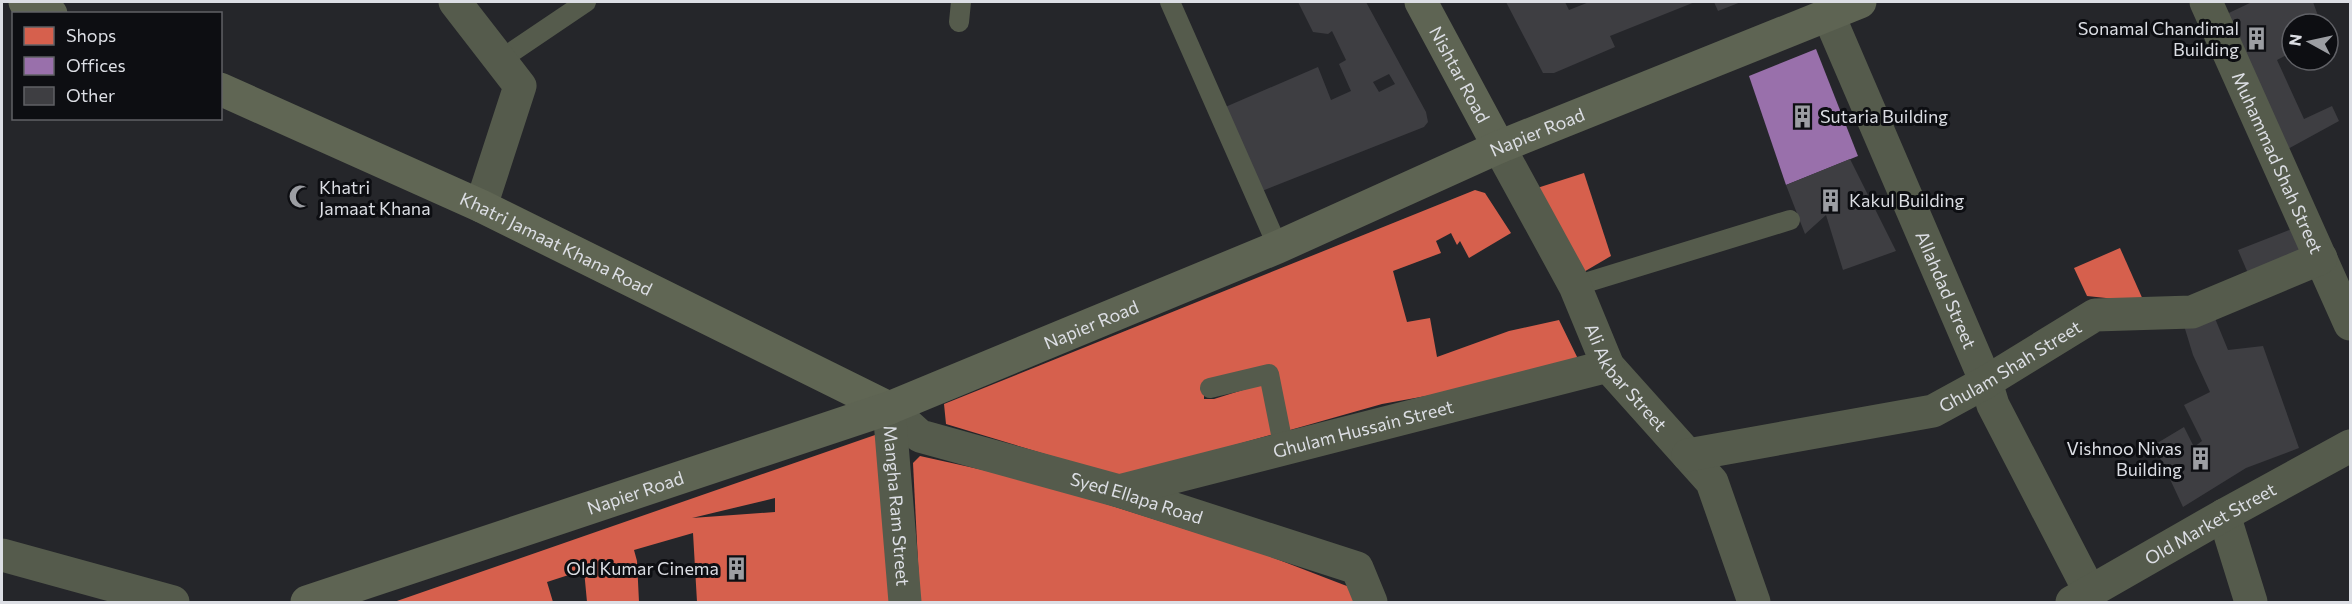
<svg xmlns="http://www.w3.org/2000/svg" width="2352" height="604" viewBox="0 0 2352 604" font-family="Commissioner,sans-serif">
  <style>
    .shops { fill: #d6604d; fill-rule: evenodd }
    .offices { fill: #9970ab }
    .building { fill: #3e3e42; fill-rule: evenodd }
    .lines { fill: none; stroke-linecap: round; stroke-linejoin: round }
    .lane { stroke: #555b4c; stroke-width: 20 }
    .street { stroke: #555b4c; stroke-width: 33 }
    .secondary { stroke: #606654; stroke-width: 33 }
    .primary { stroke: #5e6453; stroke-width: 33 }
    .labels { text-anchor: middle; dominant-baseline: central; stroke-width: 6; stroke-linejoin: round; paint-order: stroke }
    .poi-label { font-size: 18px; fill: #dcdee4; stroke: #0d0e12; text-anchor: end }
    .street-label { font-size: 18px; fill: #dcdee4; stroke: #0d0e12 }
  </style>
  <rect width="100%" height="100%" fill="#25262a"/>
  <g class="shops">
    <path d="M1584 173 1611 256 1582 273 1534 189Z"/>
    <path d="M1475 190 1485 193 1511 233 1469 258 1460 241 1457 245 1451 233 1436 241 1441 253 1393 271 1407 322 1430 318 1437 357 1509 331 1559 320 1580 363 1492 384 1382 404 1283 432 1268 369 1204 385V399H1214L1262 384 1274 434 1121 477 946 424 944 404Z"/>
    <path d="M2120 248 2144 302 2087 296 2074 268Z"/>
    <path d="M875 435 889 449 897 602H697L693 533 634 550 637 561 639 602H587L584 570 547 582 553 602H394ZM775 498V512L692 518Z"/>
    <path d="M920 456 1033 481 1261 553 1352 588 1358 602H920L913 463Z"/>
  </g>
  <path class="offices" d="M1816 49 1858 156 1786 185 1749 76Z"/>
  <g class="building">
    <path d="M1298 2H1366L1426 112 1428 122 1424 127 1257 193 1223 108 1318 67 1331 100 1351 91 1339 64 1346 60 1332 31 1328 34 1313 32ZM1389 74 1395 84 1379 92 1373 82Z"/>
    <path d="M1506 2H1565L1569 10 1589 2H1695L1610 36 1615 47 1554 73H1543Z"/>
    <path d="M1714 2H1741L1718 11Z"/>
    <path d="M2252 2H2313L2321 24H2292V52L2277 60 2304 119 2332 106 2339 121 2275 156 2214 20Z"/>
    <path d="M1850 159 1896 251 1843 270 1826 215 1805 234 1786 185Z"/>
    <path d="M2292 229 2303 256 2250 278 2238 250Z"/>
    <path d="M2212 311 2228 350 2263 346 2299 448 2246 468 2183 507 2154 445 2184 427 2194 447 2202 441 2184 405 2210 392 2193 355 2182 319Z"/>
  </g>
  <g class="lines">
    <g class="lane">
      <path d="M1170 2 1278 247"/>
      <path d="M959 22 961 2"/>
      <path d="M500 60 586 2"/>
      <path d="M1575 286 1790 220"/>
      <path d="M1210 388 1269 374 1284 449"/>
    </g>
    <g class="street">
      <path d="M455 2 520 86 481 206"/>
      <path id="s1" d="M2206 2 2350 324"/>
      <path id="s2" d="M1828 14 1986 382 1993 405 2090 592"/>
      <path id="s3" d="M1499 147 1575 286 1608 366 1712 482 1754 602"/>
      <path id="s4" d="M889 408 920 436 1119 491 1357 568 1371 602"/>
      <path id="s5" d="M889 408 905 602"/>
      <path id="s6" d="M1688 455 1933 411 1986 382 2095 315 2192 312 2321 258"/>
      <path id="s7" d="M1119 491 1608 366"/>
      <path d="M2224 515 2251 602"/>
      <path d="M2 555 173 602"/>
      <path id="s8" d="M2072 602 2224 515 2350 446"/>
    </g>
    <g class="secondary">
      <path d="M25 2 51 14"/>
      <path id="s9" d="M220 89 481 206 889 408"/>
    </g>
    <g class="primary">
      <path id="s10" d="M1421 2 1499 147"/>
      <path id="s11" d="M307 602 889 408 1278 247 1499 147 1860 2"/>
    </g>
  </g>
  <defs>
    <symbol id="building-bare" viewBox="-9 -9 18 18"><path d="M-4-6H4V6H1V3H-1V6H-4ZM-2.5-4.3h1.7v1.8h-1.7ZM.8-4.3h1.7v1.8H.8ZM-2.5-1h1.7V.8h-1.7ZM.8-1h1.7V.8H.8Z" fill="#9c9ea3" stroke="#0d0e12" stroke-width="2.5" paint-order="stroke"/></symbol>
    <symbol id="mosque-bare" viewBox="-9 -9 18 18"><path d="M3.5-4.9A6 6 0 1 0 3.5 4.9A5 5 0 1 1 3.5-4.9Z" fill="#9c9ea3" stroke="#0d0e12" stroke-width="2.5" paint-order="stroke"/></symbol>
  </defs>
  <g fill-rule="evenodd">
    <use href="#building-bare" x="2240" y="22" width="33" height="33"/>
    <use href="#building-bare" x="1786" y="100" width="33" height="33"/>
    <use href="#mosque-bare" x="284" y="180" width="33" height="33"/>
    <use href="#building-bare" x="1814" y="184" width="33" height="33"/>
    <use href="#building-bare" x="2184" y="442" width="33" height="33"/>
    <use href="#building-bare" x="720" y="552" width="33" height="33"/>
  </g>
  <g class="labels">
    <g class="poi-label">
      <text x="2239" y="28">Sonamal Chandimal<tspan x="2239" dy="21">Building</tspan></text>
      <text x="1820" y="116" text-anchor="start">Sutaria Building</text>
      <text x="319" y="187" text-anchor="start">Khatri<tspan x="319" dy="21">Jamaat Khana</tspan></text>
      <text x="1849" y="200" text-anchor="start">Kakul Building</text>
      <text x="2182" y="448">Vishnoo Nivas<tspan x="2182" dy="21">Building</tspan></text>
      <text x="719" y="568">Old Kumar Cinema</text>
    </g>
    <g class="street-label">
      <text stroke="none"><textPath href="#s10" startOffset="82">Nishtar Road</textPath></text>
      <text stroke="none"><textPath href="#s11" startOffset="1318">Napier Road</textPath></text>
      <text stroke="none"><textPath href="#s1" startOffset="176">Muhammad Shah Street</textPath></text>
      <text stroke="none"><textPath href="#s9" startOffset="370">Khatri Jamaat Khana Road</textPath></text>
      <text stroke="none"><textPath href="#s2" startOffset="300">Allahdad Street</textPath></text>
      <text stroke="none"><textPath href="#s11" startOffset="832">Napier Road</textPath></text>
      <text stroke="none"><textPath href="#s6" startOffset="338">Ghulam Shah Street</textPath></text>
      <text stroke="none"><textPath href="#s3" startOffset="264">Ali Akbar Street</textPath></text>
      <text stroke="none"><textPath href="#s7" startOffset="252">Ghulam Hussain Street</textPath></text>
      <text stroke="none"><textPath href="#s11" startOffset="346">Napier Road</textPath></text>
      <text stroke="none"><textPath href="#s4" startOffset="267">Syed Ellapa Road</textPath></text>
      <text stroke="none"><textPath href="#s5" startOffset="98">Mangha Ram Street</textPath></text>
      <text stroke="none"><textPath href="#s8" startOffset="159">Old Market Street</textPath></text>
    </g>
  </g>
  <rect width="2352" height="604" fill="none" stroke="#dcdee4" stroke-width="6"/>
  <rect x="12" y="12" width="210" height="108" fill="#0d0e12" stroke="#606166" stroke-width="1.5"/>
  <rect x="24" y="27" width="30" height="18" fill="#d6604d" stroke="#606166" stroke-width="1.5"/>
  <text x="66" y="42" font-size="18" fill="#dcdee4">Shops</text>
  <rect x="24" y="57" width="30" height="18" fill="#9970ab" stroke="#606166" stroke-width="1.5"/>
  <text x="66" y="72" font-size="18" fill="#dcdee4">Offices</text>
  <rect x="24" y="87" width="30" height="18" fill="#3e3e42" stroke="#606166" stroke-width="1.5"/>
  <text x="66" y="102" font-size="18" fill="#dcdee4">Other</text>
  <g transform="translate(2310 42) rotate(278)"><circle r="28" fill="#0d0e12" stroke="#606166" stroke-width="1.5"/>
  <path d="M0-4.5L10 22L0 15L-10 22Z" fill="#9c9ea3"/>
  <text y="-9" font-size="16" font-weight="bold" text-anchor="middle" fill="#dcdee4">N</text>
  </g>
</svg>
